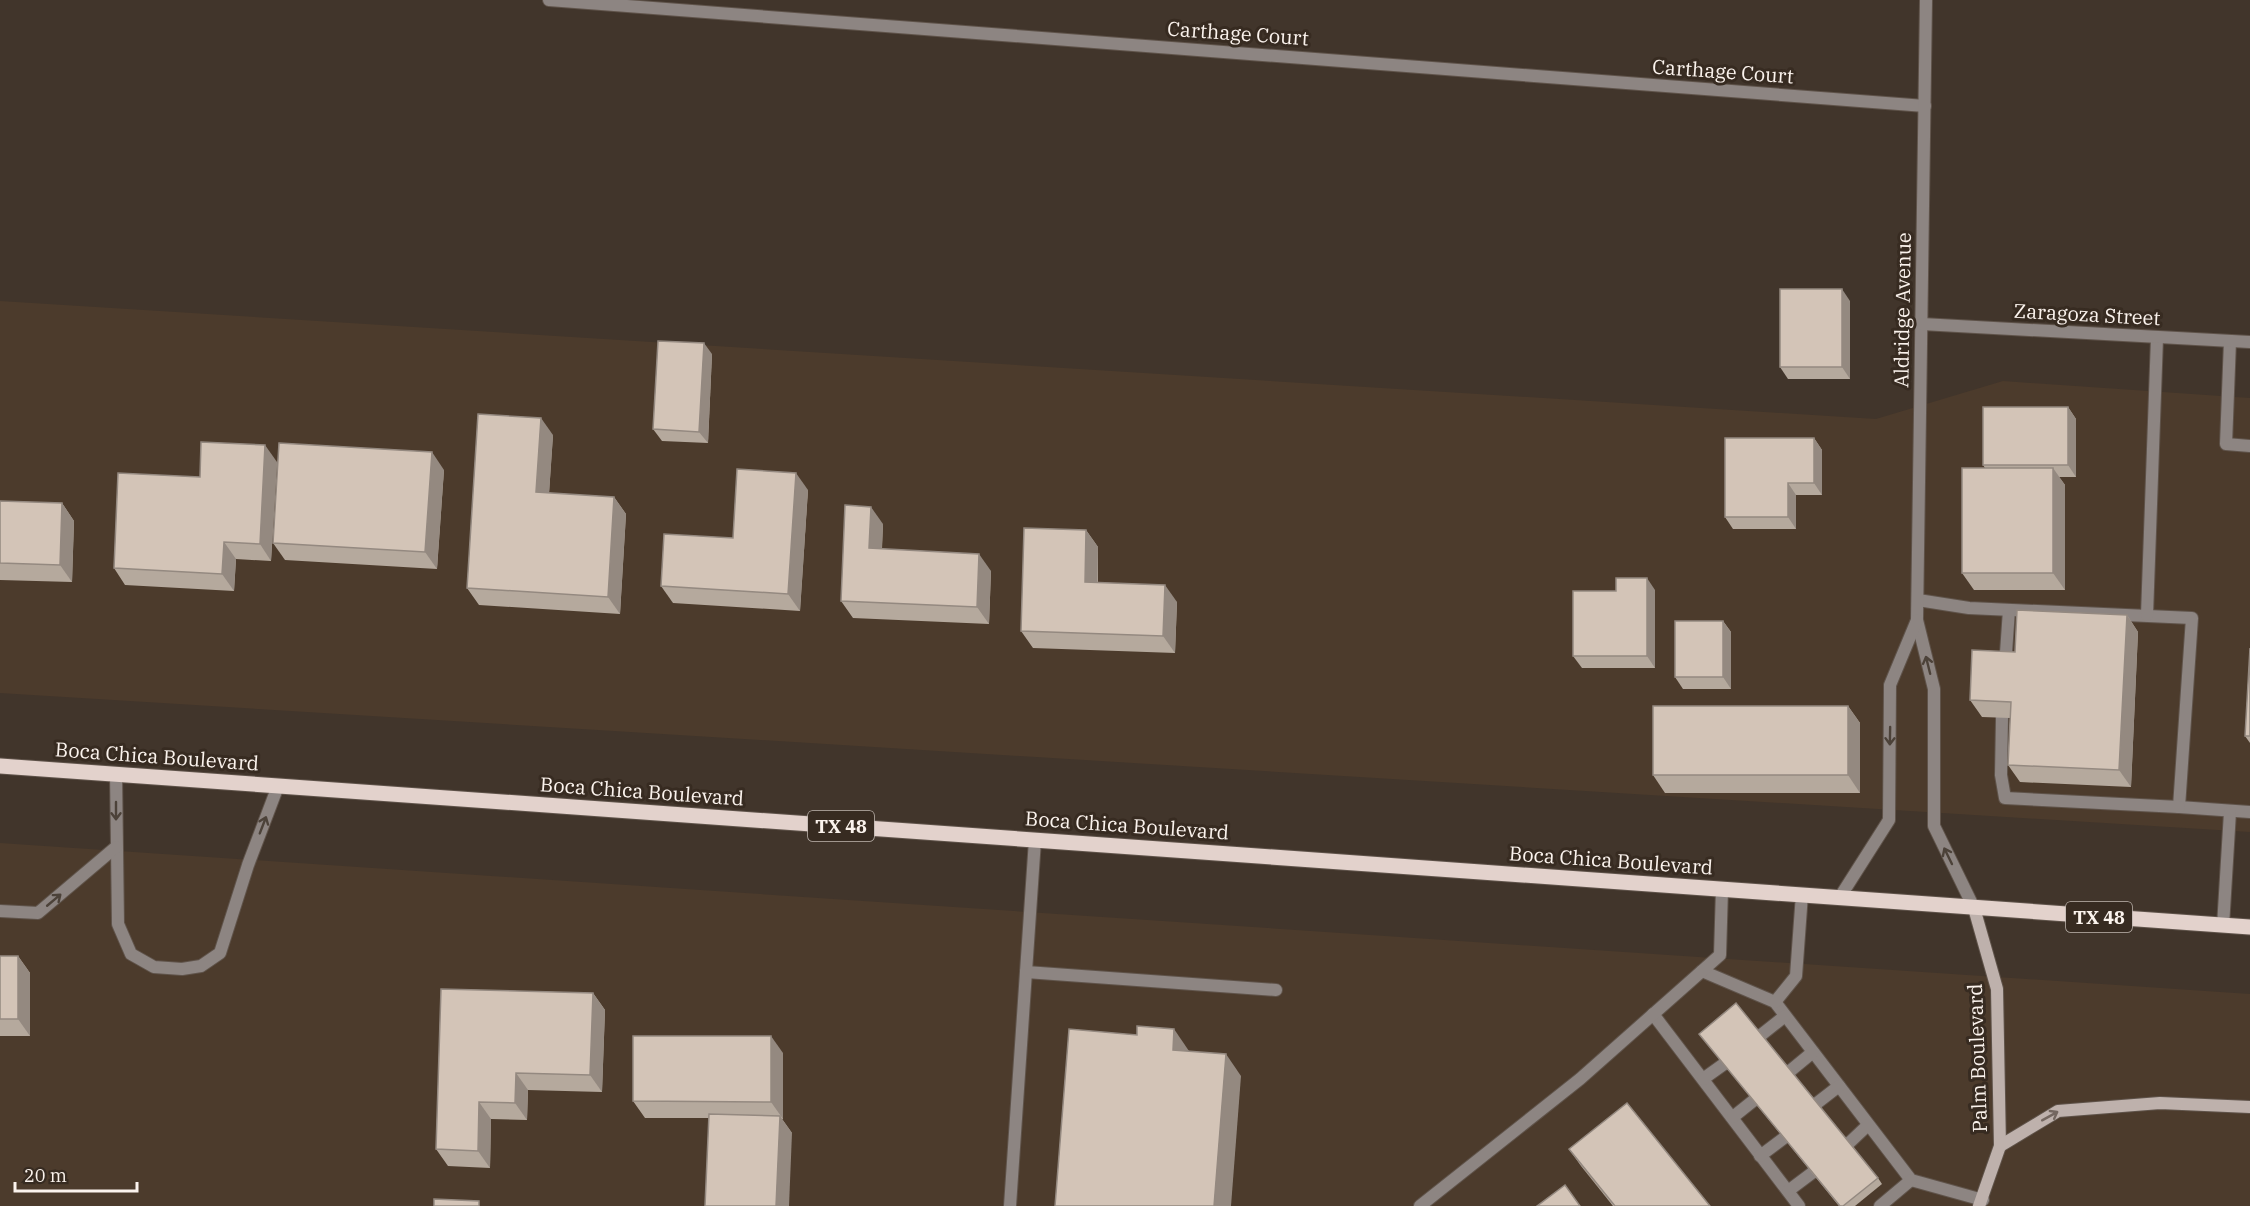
<svg xmlns="http://www.w3.org/2000/svg" width="2250" height="1206" viewBox="0 0 2250 1206" font-family="'IBM Plex Serif',serif">
  <style>
    .built { fill: #4c3b2c }
    .lines { fill: none; stroke-linecap: round; stroke-linejoin: round }
    .service-casing { stroke: #5f534a; stroke-width: 14 }
    .minor-casing { stroke: #5f534a; stroke-width: 14 }
    .secondary-casing { stroke: #5f534a; stroke-width: 14 }
    .primary-casing { stroke: #5f534a; stroke-width: 17 }
    .service { stroke: #8d8582; stroke-width: 12 }
    .minor { stroke: #8d8582; stroke-width: 12 }
    .secondary { stroke: #beb1ac; stroke-width: 12 }
    .primary { stroke: #e3d2cc; stroke-width: 15 }
    .wall { fill: #b5a99d }
    .shaded-wall { fill: #948980 }
    .building { fill: #d3c4b7; stroke: #948980; stroke-width: 1.5 }
    .oneway { stroke: #4c4239 }
    .oneway2 { stroke: #746760 }
    .labels { text-anchor: middle; dominant-baseline: central; stroke-width: 6; stroke-linejoin: round; paint-order: stroke }
    .shield { fill: #372b21; stroke: #c0b7b0; stroke-width: 1.5 }
    .shield-label { font-size: 18px; font-weight: bold; fill: #fbf3ed }
    .street-label { font-size: 20px; fill: #fbf3ed; stroke: #372b21 }
  </style>
  <rect width="100%" height="100%" fill="#41352b"/>
  <g class="built">
    <path d="M0 301 1876 419 2003 381 2250 398V832L0 693Z"/>
    <path d="M0 843 2250 994V1206H0Z"/>
  </g>
  <g class="lines">
    <defs>
      <g id="service">
        <path d="M2230 341 2226 444 2250 446"/>
        <path d="M1918 600 1969 608 2192 618 2179 807 2250 812"/>
        <path d="M2147 615 2157 338"/>
        <path d="M2005 667 2009 610"/>
        <path d="M2002 718 2001 775 2005 798 2179 807"/>
        <path d="M116 774 118 924 131 954 154 967 182 969 201 966 220 953 248 865 278 786"/>
        <path d="M0 911 38 913 116 847"/>
        <path d="M2223 926 2230 812"/>
        <path d="M1702 971 1775 1002 1911 1180 1983 1200"/>
        <path d="M1026 972 1276 990"/>
        <path d="M1775 1002 1796 976 1802 894"/>
        <path d="M1653 1014 1799 1206"/>
        <path d="M1761 1035 1785 1016"/>
        <path d="M1790 1071 1813 1052"/>
        <path d="M1703 1079 1724 1064"/>
        <path d="M1817 1103 1839 1086"/>
        <path d="M1733 1117 1753 1101"/>
        <path d="M1849 1143 1868 1125"/>
        <path d="M1760 1156 1784 1138"/>
        <path d="M1788 1191 1812 1173"/>
        <path d="M1010 1206 1035 840"/>
        <path d="M1420 1206 1580 1079 1720 955 1722 889"/>
        <path d="M1880 1206 1911 1180"/>
      </g>
      <g id="minor">
        <path d="M549 0 1925 106"/>
        <path d="M1926 0 1917 620 1934 689V826L1974 908"/>
        <path d="M1922 324 2250 342"/>
        <path d="M1840 897 1889 820 1890 685 1917 620"/>
      </g>
      <g id="secondary">
        <path d="M1974 908 1997 989 2000 1146 1979 1206"/>
        <path d="M2000 1146 2058 1111 2160 1103 2250 1107"/>
      </g>
      <path id="primary" d="M0 766 2250 927"/>
    </defs>
    <use href="#service" class="service-casing"/>
    <use href="#minor" class="minor-casing"/>
    <use href="#secondary" class="secondary-casing"/>
    <use href="#primary" class="primary-casing"/>
    <use href="#service" class="service"/>
    <use href="#minor" class="minor"/>
    <use href="#secondary" class="secondary"/>
    <use href="#primary" class="primary"/>
  </g>
  <g class="wall">
    <path d="M1850 301V379H1788L1780 367Z"/>
    <path d="M712 354 708 443 662 441 653 429Z"/>
    <path d="M2068 407 2076 419V477H2059L2065 485V590H1974L1962 573 1985 468 1983 465Z"/>
    <path d="M553 435 549 493 614 497 626 514 620 614 479 605 467 588Z"/>
    <path d="M1814 438 1822 450V495H1796V529H1733L1725 517Z"/>
    <path d="M277 462 271 561 236 559 234 591 125 585 114 568 200 477Z"/>
    <path d="M444 470 437 569 285 560 273 543Z"/>
    <path d="M808 490 800 611 673 603 661 586 733 538Z"/>
    <path d="M0 501 62 503 74 521 72 582 0 580Z"/>
    <path d="M883 524 882 549 991 571 989 624 853 618 841 601Z"/>
    <path d="M1086 530 1098 547V583L1177 602 1175 653 1033 648 1021 631Z"/>
    <path d="M1655 590V668H1582L1573 656 1616 591Z"/>
    <path d="M2127 615 2138 632 2131 787 2020 782 2008 765 2010 718 1982 717 1970 700 2015 652Z"/>
    <path d="M1723 621 1731 632V689H1683L1675 677Z"/>
    <path d="M2250 648V743L2245 736Z"/>
    <path d="M1848 706 1860 723V793H1665L1653 775Z"/>
    <path d="M0 956H18L30 973V1036H0Z"/>
    <path d="M441 989 593 993 605 1010 602 1092 528 1090 527 1120 491 1119 490 1168 448 1166 436 1149Z"/>
    <path d="M1699 1034 1878 1178 1882 1184 1855 1206H1839Z"/>
    <path d="M783 1053V1119H782L792 1133 709 1118H645L633 1101Z"/>
    <path d="M1569 1149 1710 1206H1613L1581 1166Z"/>
  </g>
  <g class="shaded-wall">
    <path d="M1842 289 1850 301V379L1842 367Z"/>
    <path d="M704 343 712 354 708 443 699 432Z"/>
    <path d="M2068 407 2076 419V477L2068 465Z"/>
    <path d="M541 418 553 435 548 509 536 492Z"/>
    <path d="M1814 438 1822 450V495L1814 483Z"/>
    <path d="M265 445 277 462 271 561 260 544Z"/>
    <path d="M432 452 444 470 437 569 425 552Z"/>
    <path d="M2053 468 2065 485V590L2053 573Z"/>
    <path d="M796 473 808 490 800 611 788 594Z"/>
    <path d="M1788 483 1796 495V529L1788 517Z"/>
    <path d="M614 497 626 514 620 614 608 597Z"/>
    <path d="M62 503 74 521 72 582 60 565Z"/>
    <path d="M871 507 883 524 881 565 869 548Z"/>
    <path d="M1086 530 1098 547 1097 600 1085 582Z"/>
    <path d="M224 542 236 559 234 591 222 574Z"/>
    <path d="M979 554 991 571 989 624 977 607Z"/>
    <path d="M1647 578 1655 590V668L1647 656Z"/>
    <path d="M1165 585 1177 602 1175 653 1163 636Z"/>
    <path d="M2127 615 2138 632 2131 787 2119 770Z"/>
    <path d="M1723 621 1731 632V689L1723 677Z"/>
    <path d="M1848 706 1860 723V793L1848 775Z"/>
    <path d="M18 956 30 973V1036L18 1019Z"/>
    <path d="M593 993 605 1010 602 1092 590 1075Z"/>
    <path d="M1174 1029 1189 1051 1173 1050Z"/>
    <path d="M771 1036 783 1053V1119L771 1102Z"/>
    <path d="M1226 1054 1241 1076 1231 1206H1214Z"/>
    <path d="M516 1073 528 1090 527 1120 515 1103Z"/>
    <path d="M479 1102 491 1119 490 1168 478 1151Z"/>
    <path d="M780 1116 792 1133 789 1206H776Z"/>
  </g>
  <g class="building">
    <rect x="1780" y="289" width="62" height="78"/>
    <path d="M658 341 704 343 699 432 653 429Z"/>
    <rect x="1983" y="407" width="85" height="58"/>
    <path d="M478 414 541 418 536 492 614 497 608 597 467 588Z"/>
    <path d="M1725 438H1814V483H1788V517H1725Z"/>
    <path d="M201 442 265 445 260 544 224 542 222 574 114 568 118 473 200 477Z"/>
    <path d="M279 443 432 452 425 552 273 543Z"/>
    <rect x="1962" y="468" width="91" height="105"/>
    <path d="M737 469 796 473 788 594 661 586 664 534 733 538Z"/>
    <path d="M0 501 62 503 60 565 0 563Z"/>
    <path d="M845 505 871 507 869 548 979 554 977 607 841 601Z"/>
    <path d="M1024 528 1086 530 1085 582 1165 585 1163 636 1021 631Z"/>
    <path d="M1616 578H1647V656H1573V591H1616Z"/>
    <path d="M2017 610 2127 615 2119 770 2008 765 2011 702 1970 700 1972 650 2015 652Z"/>
    <rect x="1675" y="621" width="48" height="56"/>
    <path d="M2250 648V736H2245Z"/>
    <rect x="1653" y="706" width="195" height="69"/>
    <rect x="0" y="956" width="18" height="63"/>
    <path d="M441 989 593 993 590 1075 516 1073 515 1103 479 1102 478 1151 436 1149Z"/>
    <path d="M1736 1003 1878 1178 1843 1206H1840L1699 1034Z"/>
    <path d="M1137 1026 1174 1029 1173 1050 1226 1054 1214 1206H1055L1069 1029 1137 1035Z"/>
    <path d="M633 1036H771V1102L633 1101Z"/>
    <path d="M1627 1103 1710 1206H1615L1569 1149Z"/>
    <path d="M709 1114 780 1116 776 1206H705Z"/>
    <path d="M1565 1185 1580 1206H1537Z"/>
    <path d="M434 1199 479 1201V1206H434Z"/>
  </g>
  <defs><path id="oneway-shaft" d="M-6 0H5M1.5-3L5.5 0L1.5 3" fill="none" stroke-width="1.6" stroke-linecap="round" stroke-linejoin="round" transform="scale(1.5)"/></defs>
  <g class="oneway">
    <use href="#oneway-shaft" transform="translate(1928 665) rotate(-104)"/>
    <use href="#oneway-shaft" transform="translate(1890 736) rotate(91)"/>
    <use href="#oneway-shaft" transform="translate(116 811) rotate(90)"/>
    <use href="#oneway-shaft" transform="translate(263 825) rotate(-69)"/>
    <use href="#oneway-shaft" transform="translate(1948 856) rotate(-116)"/>
    <use href="#oneway-shaft" transform="translate(54 900) rotate(-40)"/>
  </g>
  <use class="oneway2" href="#oneway-shaft" transform="translate(2050 1116) rotate(-29)"/>
  <g class="labels">
    <g class="shield">
      <rect x="808" y="811" width="66" height="30" rx="4.5"/>
      <rect x="2066" y="902" width="66" height="30" rx="4.5"/>
    </g>
    <g class="shield-label">
      <text x="841" y="826">TX 48</text>
      <text x="2099" y="917">TX 48</text>
    </g>
    <g class="street-label">
      <text transform="translate(1238 33) rotate(4)">Carthage Court</text>
      <text transform="translate(1723 71) rotate(4)">Carthage Court</text>
      <text transform="translate(1902 310) rotate(-89)">Aldridge Avenue</text>
      <text transform="translate(2087 314) rotate(3)">Zaragoza Street</text>
      <text transform="translate(157 756) rotate(4)">Boca Chica Boulevard</text>
      <text transform="translate(642 791) rotate(4)">Boca Chica Boulevard</text>
      <text transform="translate(1127 825) rotate(4)">Boca Chica Boulevard</text>
      <text transform="translate(1611 860) rotate(4)">Boca Chica Boulevard</text>
      <text transform="translate(1977 1058) rotate(-92)">Palm Boulevard</text>
    </g>
  </g>
  <path d="M15 1182v9h122v-9" fill="none" stroke="#fbf3ed" stroke-width="3"/>
  <text x="24" y="1182" font-size="18" fill="#fbf3ed" stroke="#372b21" stroke-width="4.5" paint-order="stroke">20 m</text>
</svg>
